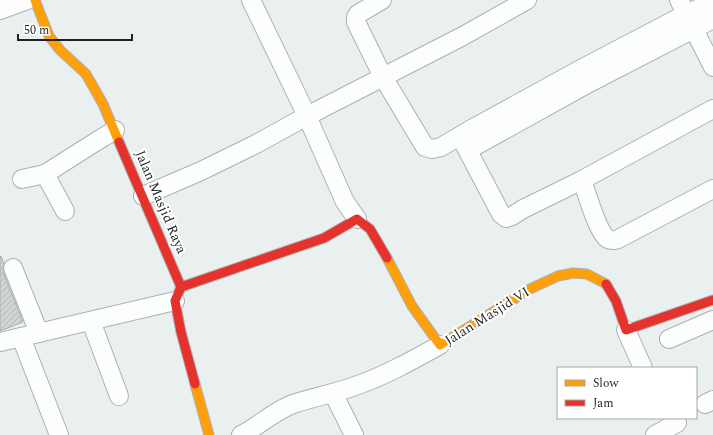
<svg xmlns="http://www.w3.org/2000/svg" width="713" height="435" viewBox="0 0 713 435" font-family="Spectral,serif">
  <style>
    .building { fill: url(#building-hatch); stroke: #abaeae }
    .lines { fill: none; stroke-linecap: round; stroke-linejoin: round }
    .street-casing { stroke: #aeb1b1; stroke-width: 20 }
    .slow-casing { stroke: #aeb1b1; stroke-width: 11 }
    .jam-casing { stroke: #aeb1b1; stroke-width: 11 }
    .street { stroke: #fcfdfd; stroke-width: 18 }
    .slow { stroke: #ff9f0a; stroke-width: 9 }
    .jam { stroke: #e5322d; stroke-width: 9 }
    .labels { text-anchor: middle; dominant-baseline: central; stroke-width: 4; stroke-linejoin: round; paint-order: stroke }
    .street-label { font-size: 14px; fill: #1f2222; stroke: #fff }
  </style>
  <defs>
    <pattern id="building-hatch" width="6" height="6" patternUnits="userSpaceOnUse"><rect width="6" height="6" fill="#d0d4d4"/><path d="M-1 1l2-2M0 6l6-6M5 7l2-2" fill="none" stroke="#b2b6b6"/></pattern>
  </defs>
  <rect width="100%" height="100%" fill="#eaefef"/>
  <path class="building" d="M1 256 4 264 3 272 23 322 0 331V257Z"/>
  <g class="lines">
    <defs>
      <g id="street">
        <path d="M251 0 307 116 345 202 357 219"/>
        <path d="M382 0 358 14 356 17V22L383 77 425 147 432 149 441 147 468 131 581 69 686 14 713 2"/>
        <path d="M679 0 713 67"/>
        <path d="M0 10 27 0"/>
        <path d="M460 136 501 214 506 218 512 216 523 209 582 180 713 109"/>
        <path d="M468 150 589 83 713 19"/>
        <path d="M45 174 65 211"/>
        <path d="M22 179 45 174 97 141 115 130"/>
        <path d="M582 180C586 191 599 236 608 239 612 241 617 240 620 238L713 189"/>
        <path d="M143 196 201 171 256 144 307 116 463 36 527 0"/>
        <path d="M13 268 39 333"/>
        <path d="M91 321 119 396"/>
        <path d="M626 330 643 368"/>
        <path d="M21 337 59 435"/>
        <path d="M669 339 713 320"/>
        <path d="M0 342 175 301"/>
        <path d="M333 393 354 435"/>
        <path d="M705 404 713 400"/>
        <path d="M241 435C259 426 274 411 293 404 314 397 337 393 358 385 386 375 413 360 440 345"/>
        <path d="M655 435 677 423"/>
      </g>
      <g id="slow">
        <path d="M35 0 49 36 60 50 86 74 103 104 119 142"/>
        <path d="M387 258 412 306 440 345 530 289 558 276 573 273 587 274 606 284"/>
        <path d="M195 384 209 435"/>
      </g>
      <g id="jam">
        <path d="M119 142 181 287 175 301 181 332 195 384"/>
        <path d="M606 284 616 301 626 330 713 300"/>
        <path d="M181 287 324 238 357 219 370 229 387 258"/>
      </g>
    </defs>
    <use href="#street" class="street-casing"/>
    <use href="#slow" class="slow-casing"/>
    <use href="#jam" class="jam-casing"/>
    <use href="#street" class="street"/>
    <use href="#slow" class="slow"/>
    <use href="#jam" class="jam"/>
  </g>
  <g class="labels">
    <g class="street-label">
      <text transform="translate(161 202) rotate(67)">Jalan Masjid Raya</text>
      <text transform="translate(487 316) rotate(-32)">Jalan Masjid VI</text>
    </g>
  </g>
  <rect x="557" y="367" width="140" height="52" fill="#ffffff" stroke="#a5a7a7"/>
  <rect x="565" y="380" width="20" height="6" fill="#ff9f0a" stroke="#a5a7a7"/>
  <text x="593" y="387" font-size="12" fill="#1f2222">Slow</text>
  <rect x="565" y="400" width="20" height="6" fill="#e5322d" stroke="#a5a7a7"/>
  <text x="593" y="407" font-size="12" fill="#1f2222">Jam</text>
  <path d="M18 34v6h114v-6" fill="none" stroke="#1f2222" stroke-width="2"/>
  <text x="24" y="34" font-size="12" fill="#1f2222" stroke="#ffffff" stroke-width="3" paint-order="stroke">50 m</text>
</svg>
